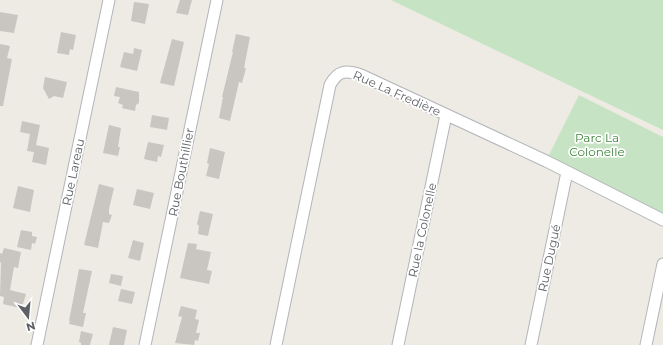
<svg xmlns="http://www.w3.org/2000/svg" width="663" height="345" viewBox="0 0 663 345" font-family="Montserrat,sans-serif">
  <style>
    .green { fill: #c6e4c3 }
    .building { fill: #c9c6c2 }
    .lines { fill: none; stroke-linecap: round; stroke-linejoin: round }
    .minor-casing { stroke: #b2b5b9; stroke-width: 13 }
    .minor { stroke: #fff; stroke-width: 11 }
    .labels { text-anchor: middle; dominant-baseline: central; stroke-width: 3.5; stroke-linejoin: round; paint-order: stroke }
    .street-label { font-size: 12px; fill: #5c6064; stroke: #fff }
    .park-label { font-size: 12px; fill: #3f843c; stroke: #fff }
  </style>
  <rect width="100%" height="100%" fill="#eeebe5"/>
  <g class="green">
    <path d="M391 0H663V130Z"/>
    <path d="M579 95 663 137V213L546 161Z"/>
  </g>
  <g class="building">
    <path d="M180 0H192L188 15 176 13Z"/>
    <path d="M134 2 149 4 145 24 131 21Z"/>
    <path d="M0 12 18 15 14 33 0 31Z"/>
    <path d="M61 32 76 35 73 50 70 49 69 55 57 53Z"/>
    <path d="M236 34 250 37 244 68H246L242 83 239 82 230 121 219 118 223 97H222L233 52H232Z"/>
    <path d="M172 39 184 42 174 86 160 83Z"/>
    <path d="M0 44 10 46 7 58 12 59 3 106H0Z"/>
    <path d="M134 48 142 50 137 71 120 67 124 52 133 54Z"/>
    <path d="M45 77 67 82 63 98 54 96 49 99 43 88Z"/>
    <path d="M116 87 139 92V103L136 105 135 111 122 108 123 105 118 103 120 97 114 96Z"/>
    <path d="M152 115 169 118 167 130 150 127Z"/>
    <path d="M22 121 40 125 36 145 49 148 46 165 32 162 34 152 27 151 30 134 20 132Z"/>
    <path d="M109 125 121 128 118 147H120L118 156 103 153Z"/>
    <path d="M148 142 164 145 161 157 158 156 157 162 144 159Z"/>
    <path d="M210 148 225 152 219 179 206 176 209 164 207 163Z"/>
    <path d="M99 184 114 188 109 209V214L112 215 109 223 103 222 98 248 84 245Z"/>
    <path d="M18 186 34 190 30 212 13 208Z"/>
    <path d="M137 189 154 193 150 209 133 205Z"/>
    <path d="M200 211 213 214 208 236 198 234 199 226 197 224Z"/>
    <path d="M21 230 32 232V236L37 237 35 244 32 243 31 250 17 247Z"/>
    <path d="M133 240 144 243 140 261 128 258Z"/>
    <path d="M188 243 197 244 196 249 211 252 207 270 212 271 209 284 180 278Z"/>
    <path d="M4 248 21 252 18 268 14 267 10 290 26 294 23 304H20V308L3 304 4 297 0 296 1 263 0 262V253L2 254Z"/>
    <path d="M79 269 92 271 83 313H86L83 327 69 324 70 321H69Z"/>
    <path d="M111 274 123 276 121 286 109 283Z"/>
    <path d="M121 289 135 292 132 304 118 301Z"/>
    <path d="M181 306 197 310 195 319 199 320 196 333H200L198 341 195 340 194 345 175 343 182 317 178 316Z"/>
    <path d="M113 327 127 330 124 345H109Z"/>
    <path d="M81 331 93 334 90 345H81V343L79 342Z"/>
  </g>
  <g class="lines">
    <defs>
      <g id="minor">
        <path d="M37 345 109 0"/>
        <path d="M145 345 217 0"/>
        <path d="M276 345 330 85C338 70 346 70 361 75L546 161 663 220"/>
        <path d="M398 345 446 115"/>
        <path d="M531 345 567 172"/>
        <path d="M646 345 663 264"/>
      </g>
    </defs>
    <use href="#minor" class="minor-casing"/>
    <use href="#minor" class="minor"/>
  </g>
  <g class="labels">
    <g class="street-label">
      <text transform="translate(397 93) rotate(24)">Rue La Fredière</text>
      <text transform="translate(73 172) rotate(-78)">Rue Lareau</text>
      <text transform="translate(181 172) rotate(-79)">Rue Bouthillier</text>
      <text transform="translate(422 230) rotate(-78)">Rue la Colonelle</text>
      <text transform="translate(549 258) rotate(-78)">Rue Dugué</text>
    </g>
    <g class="park-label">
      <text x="597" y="137">Parc La<tspan x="597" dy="14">Colonelle</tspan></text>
    </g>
  </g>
  <g transform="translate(28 317) rotate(164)" stroke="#ffffff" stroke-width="3" paint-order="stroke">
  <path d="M0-3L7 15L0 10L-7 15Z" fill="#5c6064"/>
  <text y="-6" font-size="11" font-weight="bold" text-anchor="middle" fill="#5c6064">N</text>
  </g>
</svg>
